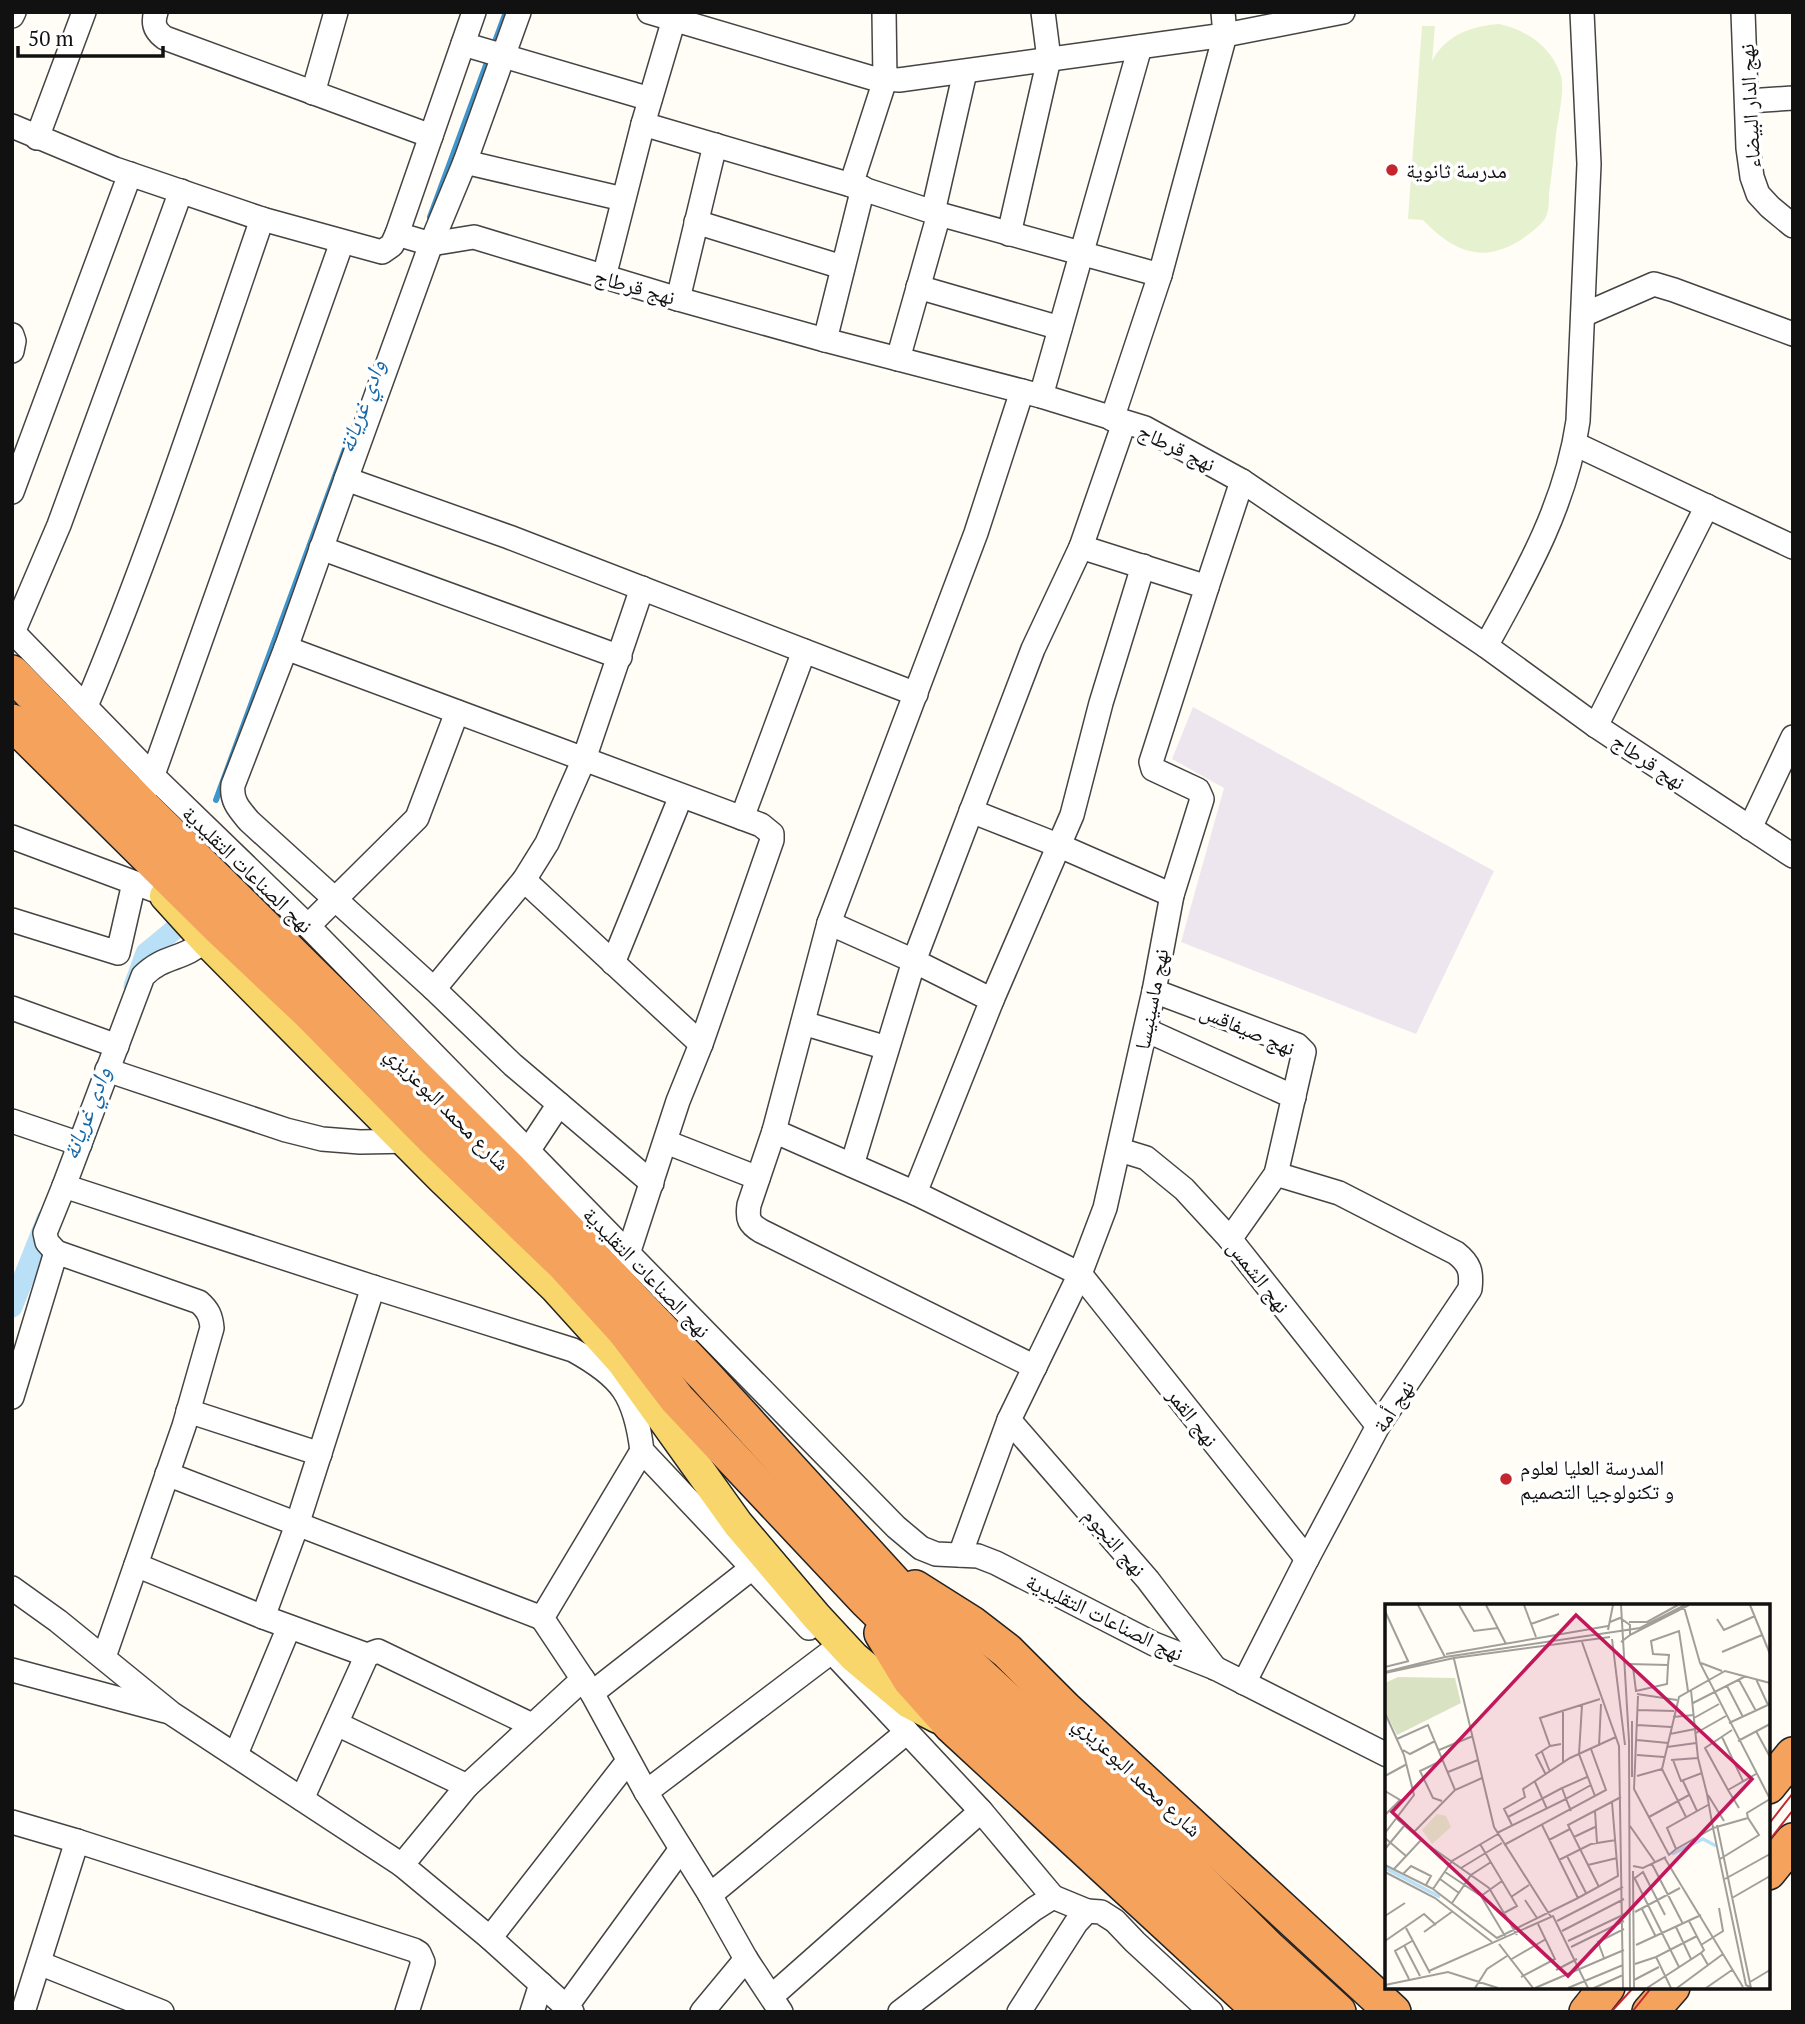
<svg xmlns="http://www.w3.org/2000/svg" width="1805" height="2024" viewBox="0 0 1805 2024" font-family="'PT Serif','Noto Naskh Arabic',serif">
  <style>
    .industrial { fill: #eee6ef }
    .pitch { fill: #e6f2cf }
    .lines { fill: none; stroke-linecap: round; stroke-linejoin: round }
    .stream { stroke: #3f96cf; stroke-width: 6 }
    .canal { stroke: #b9e0f7; stroke-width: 21 }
    .minor-casing { stroke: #444; stroke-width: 26 }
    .major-casing { stroke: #222; stroke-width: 33 }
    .highway-casing { stroke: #222; stroke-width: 38 }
    .minor { stroke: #fff; stroke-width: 23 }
    .major { stroke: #f9d66b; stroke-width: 30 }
    .highway { stroke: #f5a25d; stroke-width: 35 }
    .tram { stroke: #c4262e; stroke-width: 2 }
    .poi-dot { fill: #c4262e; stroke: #fff; stroke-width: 2.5 }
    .labels { text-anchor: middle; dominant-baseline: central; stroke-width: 7; stroke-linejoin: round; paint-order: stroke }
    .street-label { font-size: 21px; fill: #111; stroke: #fff }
    .poi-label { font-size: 21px; fill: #111; stroke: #fff; text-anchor: start }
    .water-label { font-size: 23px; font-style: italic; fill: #1768a6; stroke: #fff }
    .inset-river { fill: none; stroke: #b9e0f7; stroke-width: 3.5 }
    .inset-road { fill: none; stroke: #a09f9a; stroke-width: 2 }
    .view { fill: #c2185b; fill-opacity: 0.15; stroke: #c2185b; stroke-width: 3.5 }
    .inset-edge { fill: none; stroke: #111; stroke-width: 3.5 }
  </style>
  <rect width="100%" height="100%" fill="#fffdf5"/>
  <path class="industrial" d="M1193 707 1494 871 1416 1034 1181 942 1224 788 1172 759Z"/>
  <path class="pitch" d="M1499 24C1528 30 1552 48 1561 76 1565 90 1558 119 1556 134 1554 154 1552 173 1549 193 1549 199 1549 208 1547 214 1545 222 1533 231 1525 237 1485 265 1455 253 1423 220L1408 219 1422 26H1435L1432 61C1446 35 1471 26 1499 24Z"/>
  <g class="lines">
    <g class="stream">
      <path d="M493 47 506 12"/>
      <path d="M430 217 489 57"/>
      <path d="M216 800 349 438"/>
    </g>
    <g class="canal">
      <path d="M134 986 146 953 174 930"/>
      <path d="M12 1307 47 1219"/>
    </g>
    <defs>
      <g id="minor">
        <path d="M156 12C152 24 155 31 165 38L431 136"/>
        <path d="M649 12 872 78 899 80 1225 35 1343 12"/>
        <path d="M1743 12 1748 148 1752 177 1758 194 1770 207 1793 226"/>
        <path d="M12 16 14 12"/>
        <path d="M674 19 643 124 851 185 939 214 1160 275"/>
        <path d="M463 44 650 99"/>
        <path d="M313 93 336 12"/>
        <path d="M1748 101 1793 98"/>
        <path d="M12 126 115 169 262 219 382 252 392 245 397 234 474 12"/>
        <path d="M37 138 84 12"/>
        <path d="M465 162 623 199"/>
        <path d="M851 185 885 80 884 12"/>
        <path d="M933 212 965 72"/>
        <path d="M696 222 842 267"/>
        <path d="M397 234 431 244 474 237 678 299 825 340 1041 396 1145 428 1242 481 1486 646 1596 726 1793 856"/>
        <path d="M1009 234 1049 59 1043 12"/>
        <path d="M604 277 643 124"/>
        <path d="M918 287 1060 328"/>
        <path d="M678 299 715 145"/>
        <path d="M1583 315 1654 284 1674 290 1793 334"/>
        <path d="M12 335 14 341 12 351"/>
        <path d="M825 340 863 188"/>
        <path d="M898 359 939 214"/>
        <path d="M1022 391 976 533 829 923 774 1131 749 1205C747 1219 749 1224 761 1231L1035 1367"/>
        <path d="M1041 396 1140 47"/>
        <path d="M1112 419 1160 275 1225 35 1223 12"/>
        <path d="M1575 444 1793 547"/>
        <path d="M346 479 431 244 465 162 519 12"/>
        <path d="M12 492 130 174"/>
        <path d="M321 548 620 657"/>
        <path d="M1207 587 1242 481"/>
        <path d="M12 631 153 776 308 926 896 1527 921 1548 936 1554 978 1556 996 1563 1154 1644 1215 1668 1387 1755"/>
        <path d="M12 635 59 525 181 191"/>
        <path d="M1486 646C1526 574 1566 504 1578 421L1589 164 1582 12"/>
        <path d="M286 648 761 825 772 834V840L701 1044 678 1101 628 1254"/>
        <path d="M86 706C153 547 206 382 262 219"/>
        <path d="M1596 726 1707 506"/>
        <path d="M149 786 342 242"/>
        <path d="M971 811 1060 846 1172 895"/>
        <path d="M742 818 804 651"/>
        <path d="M1750 828 1793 737"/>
        <path d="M12 837 154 890 159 889 172 878"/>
        <path d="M524 880 701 1044"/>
        <path d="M12 920 118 953 134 883"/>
        <path d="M829 923 914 961 852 1165"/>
        <path d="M308 926 417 818 457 712"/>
        <path d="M613 963 681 796"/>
        <path d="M434 989 524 880 547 843 584 759 642 588"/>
        <path d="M1154 991 1297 1045 1304 1052 1276 1174"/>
        <path d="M992 1000 1072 815 1101 703 1143 566"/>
        <path d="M12 1008 117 1046"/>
        <path d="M803 1023 887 1048"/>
        <path d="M1146 1030 1294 1097"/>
        <path d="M107 1070 286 1130 322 1139 360 1142 414 1141"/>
        <path d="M12 1121 80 1144"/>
        <path d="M774 1131 915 1193 1080 1274 1307 1559"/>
        <path d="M666 1142 758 1178"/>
        <path d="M1120 1150 1146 1158 1184 1189 1230 1239 1378 1426"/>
        <path d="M528 1151 559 1104"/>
        <path d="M652 1183 513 1065 434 989 249 821C239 809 231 801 233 785L286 648 346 479 509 537 916 694"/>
        <path d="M64 1186 143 976C165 954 183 961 205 940"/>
        <path d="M915 1193 992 1000 914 961 1033 649 1081 547 1124 423"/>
        <path d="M1230 1239 1276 1174 1339 1193 1456 1253C1470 1264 1472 1272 1470 1289L1378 1426 1307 1559 1244 1683"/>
        <path d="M56 1252 47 1242 45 1233 64 1186 373 1287 573 1350C622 1377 635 1395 642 1451L809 1628"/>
        <path d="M12 1397 56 1252 199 1302C208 1310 211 1316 212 1328L184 1426 104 1657"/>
        <path d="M188 1411 320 1454"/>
        <path d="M1009 1420 1148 1580 1215 1668"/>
        <path d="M642 1451 542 1618 592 1693 646 1792 710 1895 746 1959 781 2012"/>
        <path d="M167 1474 542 1618"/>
        <path d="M960 1555 1009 1420 1080 1274 1105 1208 1154 991 1172 895 1202 799 1198 790 1153 769 1151 762 1207 587 1081 547"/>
        <path d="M136 1565 263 1617 367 1655"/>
        <path d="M12 1588 58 1621 171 1713 402 1865 490 1938 572 2012"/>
        <path d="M263 1617 297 1525 373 1287"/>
        <path d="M835 1655 981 1811 1053 1897"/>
        <path d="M12 1670 165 1711"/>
        <path d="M592 1693 752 1568"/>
        <path d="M337 1724 467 1786"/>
        <path d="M236 1754 289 1627"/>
        <path d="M646 1792 831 1652"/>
        <path d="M302 1799 367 1655 378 1651 532 1725"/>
        <path d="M12 1822 77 1841"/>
        <path d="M402 1865 467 1786 583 1679"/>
        <path d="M710 1895 907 1732"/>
        <path d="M490 1938 628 1761"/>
        <path d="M39 1963 162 2012"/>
        <path d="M772 1996 981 1811"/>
        <path d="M566 2007 681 1849"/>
        <path d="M23 2012 77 1841 414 1950 419 1953 423 1962 407 2012"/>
        <path d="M532 2012 541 1984"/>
        <path d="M702 2012 746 1959"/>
        <path d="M900 2012 1034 1909 1053 1897 1087 1911"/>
        <path d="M1019 2012 1076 1923 1087 1911 1101 1912 1115 1921 1135 1942 1211 2012"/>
      </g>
      <path id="major" d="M165 896 205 940 441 1178 555 1288 622 1362 738 1524 816 1616 854 1657 909 1703 938 1718"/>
      <g id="highway">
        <path d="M12 673 141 805 510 1170 706 1377 967 1663 1175 1856 1268 1948 1338 2012"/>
        <path d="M12 722 219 927 309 1012 435 1140 564 1264 625 1331 677 1399 867 1601 1029 1759 1298 2012"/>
        <path d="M915 1588 972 1624 1007 1651 1065 1709 1393 2012"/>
        <path d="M882 1633 910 1679 952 1726 1262 2012"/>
        <path d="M1768 1786 1793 1755"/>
        <path d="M1768 1872 1793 1841"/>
        <path d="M1587 2012 1607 1987"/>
        <path d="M1650 2012 1672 1987"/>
      </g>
    </defs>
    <use href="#minor" class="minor-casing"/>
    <use href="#major" class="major-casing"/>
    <use href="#highway" class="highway-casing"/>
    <use href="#minor" class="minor"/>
    <use href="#major" class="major"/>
    <use href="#highway" class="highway"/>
    <g class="tram">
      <path d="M1768 1825 1793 1793"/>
      <path d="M1768 1842 1793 1810"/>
      <path d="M1611 2012 1634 1987"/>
      <path d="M1632 2012 1652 1987"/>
    </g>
  </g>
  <g class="poi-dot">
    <circle cx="1392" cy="170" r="7"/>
    <circle cx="1506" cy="1479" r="7"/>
  </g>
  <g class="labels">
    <g class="street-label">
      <text transform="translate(1749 106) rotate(-93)">نهج الدار البيضاء</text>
      <text transform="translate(635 286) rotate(16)">نهج قرطاج</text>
      <text transform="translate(1177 447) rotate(26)">نهج قرطاج</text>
      <text transform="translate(1649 761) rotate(34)">نهج قرطاج</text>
      <text transform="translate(248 869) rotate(44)">نهج الصناعات التقليدية</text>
      <text transform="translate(1151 999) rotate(-79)">نهج ماسينيسا</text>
      <text transform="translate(1248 1029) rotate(23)">نهج صيفاقس</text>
      <text transform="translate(448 1108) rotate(45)">شارع محمد البوعزيزي</text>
      <text transform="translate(647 1272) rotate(46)">نهج الصناعات التقليدية</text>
      <text transform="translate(1259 1276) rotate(52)">نهج الشمس</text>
      <text transform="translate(1393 1406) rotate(-57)">نهج أمة</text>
      <text transform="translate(1193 1417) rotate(52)">نهج القمر</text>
      <text transform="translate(1115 1542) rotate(49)">نهج النجوم</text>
      <text transform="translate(1105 1617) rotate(26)">نهج الصناعات التقليدية</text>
      <text transform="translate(1138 1776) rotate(43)">شارع محمد البوعزيزي</text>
    </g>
    <g class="poi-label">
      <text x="1406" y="170">مدرسة ثانوية</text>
      <text x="1520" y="1467">المدرسة العليا لعلوم<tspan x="1520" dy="24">و تكنولوجيا التصميم</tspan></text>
    </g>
    <g class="water-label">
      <text transform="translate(361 406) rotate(-70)">وادي غريانة</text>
      <text transform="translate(86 1113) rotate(-69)">وادي غريانة</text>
    </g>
  </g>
  <g transform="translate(1385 1604)">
    <rect width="385" height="385" fill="#fffdf5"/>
    <path d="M13 73 70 74 76 99 12 131 0 107V79Z" fill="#d9e3c4"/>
    <path d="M52 210 61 212 66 223 47 240 37 226Z" fill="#e6f2cf"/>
    <path class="inset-river" d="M287 250 318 235 331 242M0 264 55 293"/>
    <path class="inset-road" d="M33 1 60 53M74 1 89 27 113 24M101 1 121 40M139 1 151 33M236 1 244 137 245 384M365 1 385 50M299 3 315 59 385 195M0 7 23 57M332 15 339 26 370 12M225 18 235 14 245 21V31L236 38M244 18H262L293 1M146 20 174 10M223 26 228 1M245 31 304 1M227 35 240 141M197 38 234 142 238 384M337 48 377 31M61 50 223 22M69 55 109 223 166 313M316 59 337 67M243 60 283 61 284 51 268 50 266 37 294 27 303 87M0 63 24 57M248 63 251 87 282 80 283 61M0 68 60 53 255 24 300 1M0 69 69 54 225 33M371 75 383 101M354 76 371 107M342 82 358 113M306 86 313 154 322 190 328 224 291 245 282 224 323 201M252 90 292 96M253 92 249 185 284 251 291 245M308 99 359 73M197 101 194 150 210 192M252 106 289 107M178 108V158M0 109 19 151 29 191 0 229M288 113 309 111M309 114 334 100M247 117V173M344 119 385 100M252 121 286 123M347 126 320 144 343 186 371 170M371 127 385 153M311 129 341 112M285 130 310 125M337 133 358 177M12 135 43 121 70 186M252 136 283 139M353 137 385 120M176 140 165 142 155 114 215 95M214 142 216 100M282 143 311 139M18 146 25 150 50 137M54 146 88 132M157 148 165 168M252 151 279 153M286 156 313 154M288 156 296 177 317 169M277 165 301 213M63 168 93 156M161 171 151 151 165 142M0 172 22 160M252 172 277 165 294 93 340 67 385 79M298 177 312 207M150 178 162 205M343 186 354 204M0 187 15 196 0 211M323 191 339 217M57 197 48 194 35 167 58 156M186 207 181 195 206 181M210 207 212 239M123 213 177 184M264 213 304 191M363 214 362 209 385 195M12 215 36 236M127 221 119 205 140 193 138 185 185 154 231 133M157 221 193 294 233 272 227 198M332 221 366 384M245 222 270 258M28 229 70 186 97 174M112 229 181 195 177 184 202 173M189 233 210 223M0 234 21 252M164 236 185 225M95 240 132 302 119 309M119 241 221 186 206 145M0 245 19 222M182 252 201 289M279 253 358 383M335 255 374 231 363 214 328 224 361 381 365 383M174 256 206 240 231 236M267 260 298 320M0 261 48 285 67 257 113 230M203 261 232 254M248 262 258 264 281 253M76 264 117 239M9 265 36 236 104 284 132 331M248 267 249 384M0 268 50 294 107 338M60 268 96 292 120 332M18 270 26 262 46 272 41 281M249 273 294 363M250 274 258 268 280 311M55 275 74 289M340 275 385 250M214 283 183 221 236 193M48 285 112 334 193 294M96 292 117 277M126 293 144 281M347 294 385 272M140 296 152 314M67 299 86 271 106 258M257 305 271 333M250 308 295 284M0 312 20 299M172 317 238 283M304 317 319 346 316 349M291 323 306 355M21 324 45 369M177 327 239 295M39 328 68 307M0 337 39 310 51 321M183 337 242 309M114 340 148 384M19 341 35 372M251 341 316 311M316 341 338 327 334 304M186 343 239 317M219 354 213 338 239 325M125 356 161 335M250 360 271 353M171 366 192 355M44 367 168 312 203 384M136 373 170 355 153 320M24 375 10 347 27 337M249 376 274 363M365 378 385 366M0 381 63 368 113 384M90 384 102 365 122 352M150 384 239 346M183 384 238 361M209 384 238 371M262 384 316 349 323 361M286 384 271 353 312 332M292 384 338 350M321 384 347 366"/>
    <path class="view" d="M191 11 367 175 183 372 7 208Z"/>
    <rect width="385" height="385" class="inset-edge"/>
  </g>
  <rect width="1805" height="2024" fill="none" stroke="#111111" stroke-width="28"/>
  <path d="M18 46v10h145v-10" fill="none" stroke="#111111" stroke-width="3.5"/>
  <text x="28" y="46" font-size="21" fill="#111111" stroke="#ffffff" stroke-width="5" paint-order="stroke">50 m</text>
</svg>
